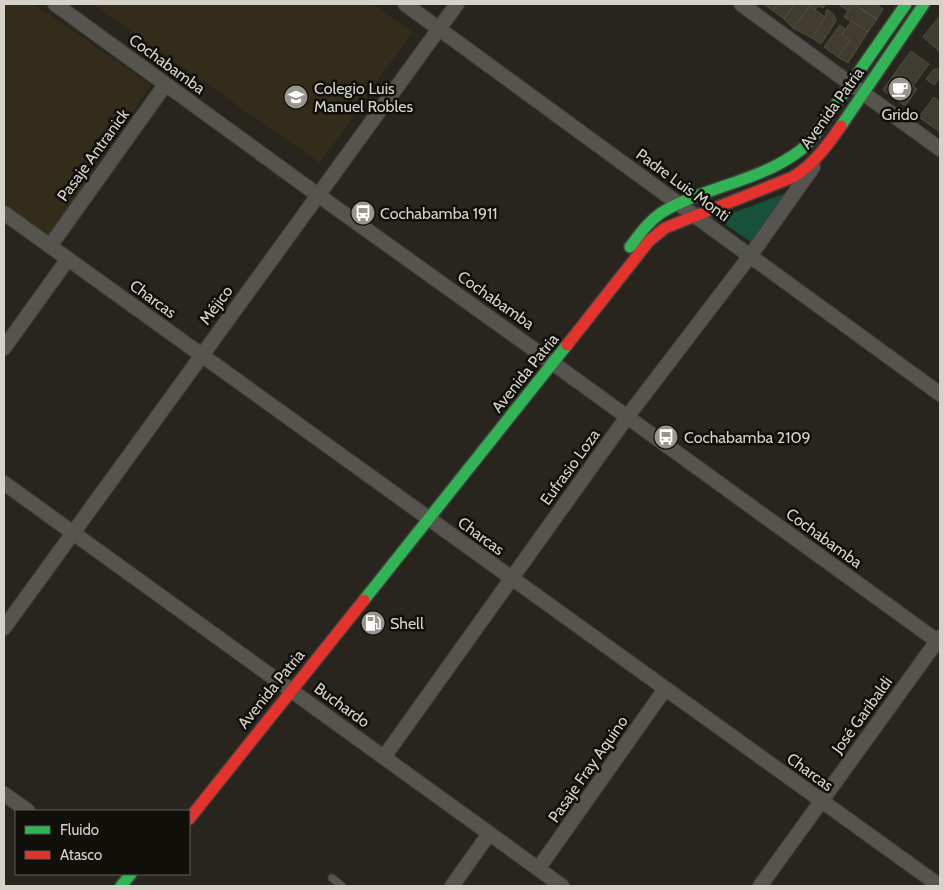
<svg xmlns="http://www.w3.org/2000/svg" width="944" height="890" viewBox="0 0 944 890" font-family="Cabin,sans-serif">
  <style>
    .built { fill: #332c1b }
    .green { fill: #17503b }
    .building { fill: #403d30; stroke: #4f4c46 }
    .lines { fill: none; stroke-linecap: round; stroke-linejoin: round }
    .lane-casing { stroke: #43413b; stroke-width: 9 }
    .street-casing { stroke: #43413b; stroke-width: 16 }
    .fast-casing { stroke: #43413b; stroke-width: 14 }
    .jam-casing { stroke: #43413b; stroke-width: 14 }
    .lane { stroke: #56544e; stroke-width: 7 }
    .street { stroke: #56544e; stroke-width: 14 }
    .fast { stroke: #30b455; stroke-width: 11 }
    .jam { stroke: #e5322d; stroke-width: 11 }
    .labels { text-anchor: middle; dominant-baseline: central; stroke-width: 5; stroke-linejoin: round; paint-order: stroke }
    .street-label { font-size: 16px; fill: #d5d2ca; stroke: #110f0a }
    .poi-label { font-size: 16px; fill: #d5d2ca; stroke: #110f0a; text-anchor: start }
  </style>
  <rect width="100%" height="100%" fill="#27251e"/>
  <g class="built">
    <path d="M4 4H34L151 85 49 236 4 203Z"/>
    <path d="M93 4H372L412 32 320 163Z"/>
  </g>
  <path class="green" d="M786 193 751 242 717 219Z"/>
  <g class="building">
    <path d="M764 4H778L773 11Z"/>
    <path d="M778 4H795L784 19 773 11Z"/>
    <path d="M795 4H806L810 6 793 28 784 19Z"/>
    <path d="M811 4H826L823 8 818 6 815 10 809 6Z"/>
    <path d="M838 4H852L848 11Z"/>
    <path d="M852 4 877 19 868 32 844 17Z"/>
    <path d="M854 4H875L883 9 877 19Z"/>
    <path d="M810 6 825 17 812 38 793 28Z"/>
    <path d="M827 9 834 15 836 21 821 44 812 38 825 17Z"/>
    <path d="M940 16V52L923 37Z"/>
    <path d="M851 21 868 32 848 63 838 57 850 40 842 35Z"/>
    <path d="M840 25 845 29 842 35 850 40 838 57 824 47Z"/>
    <path d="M911 51 929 64 913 86 895 73Z"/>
    <path d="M934 69H940V80H938L934 85 926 79Z"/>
    <path d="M895 73 917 89 905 106 883 90Z"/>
    <path d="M934 97 940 102V132L919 117Z"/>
  </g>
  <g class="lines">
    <defs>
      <path id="lane" d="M332 878 342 886"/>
      <g id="street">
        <path d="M55 4 318 195 543 356 940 643"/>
        <path d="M405 4 750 256 940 394"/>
        <path d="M741 4 940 149"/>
        <path d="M4 213 940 886"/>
        <path d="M50 246 165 85"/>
        <path d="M4 348 68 259"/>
        <path d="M4 483 562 886"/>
        <path d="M4 628 457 4"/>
        <path d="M384 757 627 417 750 256 813 167"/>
        <path d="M4 794 28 811"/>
        <path d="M538 869 665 689"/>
        <path d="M452 886 489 834"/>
        <path d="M760 886 940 637"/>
      </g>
      <g id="fast">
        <path d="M841 126 924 4"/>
        <path d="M630 247C639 235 648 222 661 213 703 187 758 182 798 152 803 149 808 143 812 139L906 4"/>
        <path d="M364 600 567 345"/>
        <path d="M121 886 131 874"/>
      </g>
      <g id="jam">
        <path d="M567 345 649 241 665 228 793 177C814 164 827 146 841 126"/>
        <path d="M189 819 364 600"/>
      </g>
    </defs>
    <use href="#lane" class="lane-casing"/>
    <use href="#street" class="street-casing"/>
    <use href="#fast" class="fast-casing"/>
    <use href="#jam" class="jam-casing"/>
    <use href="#lane" class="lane"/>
    <use href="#street" class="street"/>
    <use href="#fast" class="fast"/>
    <use href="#jam" class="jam"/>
  </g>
  <defs>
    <symbol id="cafe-disc" viewBox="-11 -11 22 22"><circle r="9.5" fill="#98958e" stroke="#110f0a"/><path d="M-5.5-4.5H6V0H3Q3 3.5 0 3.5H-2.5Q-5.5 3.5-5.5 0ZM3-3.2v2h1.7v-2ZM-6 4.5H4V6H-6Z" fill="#fff"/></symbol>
    <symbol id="school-disc" viewBox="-11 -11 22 22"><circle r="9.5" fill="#98958e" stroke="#110f0a"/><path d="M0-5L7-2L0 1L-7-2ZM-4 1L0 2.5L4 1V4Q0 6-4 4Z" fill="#fff"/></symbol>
    <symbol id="bus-disc" viewBox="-11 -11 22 22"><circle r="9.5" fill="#98958e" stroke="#110f0a"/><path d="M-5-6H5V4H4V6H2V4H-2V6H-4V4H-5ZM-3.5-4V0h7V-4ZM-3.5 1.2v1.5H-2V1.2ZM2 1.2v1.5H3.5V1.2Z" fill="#fff"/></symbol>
    <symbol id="fuel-disc" viewBox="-11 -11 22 22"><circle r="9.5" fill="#98958e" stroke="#110f0a"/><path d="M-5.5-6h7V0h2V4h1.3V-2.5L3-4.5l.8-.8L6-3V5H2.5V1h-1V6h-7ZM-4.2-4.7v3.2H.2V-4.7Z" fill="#fff"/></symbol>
  </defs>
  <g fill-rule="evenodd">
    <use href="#cafe-disc" x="886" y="75" width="28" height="28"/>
    <use href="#school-disc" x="282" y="83" width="28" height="28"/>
    <use href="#bus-disc" x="349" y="199" width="28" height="28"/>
    <use href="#bus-disc" x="652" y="423" width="28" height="28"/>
    <use href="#fuel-disc" x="359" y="609" width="28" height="28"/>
  </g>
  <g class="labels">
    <g class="street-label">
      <text transform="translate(167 64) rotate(36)">Cochabamba</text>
      <text transform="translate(832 108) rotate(-54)">Avenida Patria</text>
      <text transform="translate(93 155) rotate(-54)">Pasaje Antranick</text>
      <text transform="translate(683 185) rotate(36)">Padre Luis Monti</text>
      <text transform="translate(153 299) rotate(36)">Charcas</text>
      <text transform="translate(496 300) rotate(35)">Cochabamba</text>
      <text transform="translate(216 305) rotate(-54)">Méjico</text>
      <text transform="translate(525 373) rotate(-51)">Avenida Patria</text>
      <text transform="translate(570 467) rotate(-54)">Eufrasio Loza</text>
      <text transform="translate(481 536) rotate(36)">Charcas</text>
      <text transform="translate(824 538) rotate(36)">Cochabamba</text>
      <text transform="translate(271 689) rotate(-51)">Avenida Patria</text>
      <text transform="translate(342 705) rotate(36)">Buchardo</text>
      <text transform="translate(862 715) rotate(-54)">José Garibaldi</text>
      <text transform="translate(588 769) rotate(-55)">Pasaje Fray Aquino</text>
      <text transform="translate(810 772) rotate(36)">Charcas</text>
    </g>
    <g class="poi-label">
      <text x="314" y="88">Colegio Luis<tspan x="314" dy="18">Manuel Robles</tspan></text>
      <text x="900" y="114" text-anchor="middle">Grido</text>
      <text x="380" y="213">Cochabamba 1911</text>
      <text x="684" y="437">Cochabamba 2109</text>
      <text x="390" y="623">Shell</text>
    </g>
  </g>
  <rect width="944" height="890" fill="none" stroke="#d5d2ca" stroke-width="10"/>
  <rect x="15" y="810" width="175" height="65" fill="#110f0a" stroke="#5f5d57"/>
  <rect x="25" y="826" width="25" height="8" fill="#30b455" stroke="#5f5d57"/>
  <text x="60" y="835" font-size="15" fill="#d5d2ca">Fluido</text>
  <rect x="25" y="851" width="25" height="8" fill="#e5322d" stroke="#5f5d57"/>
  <text x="60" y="860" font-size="15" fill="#d5d2ca">Atasco</text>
</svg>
